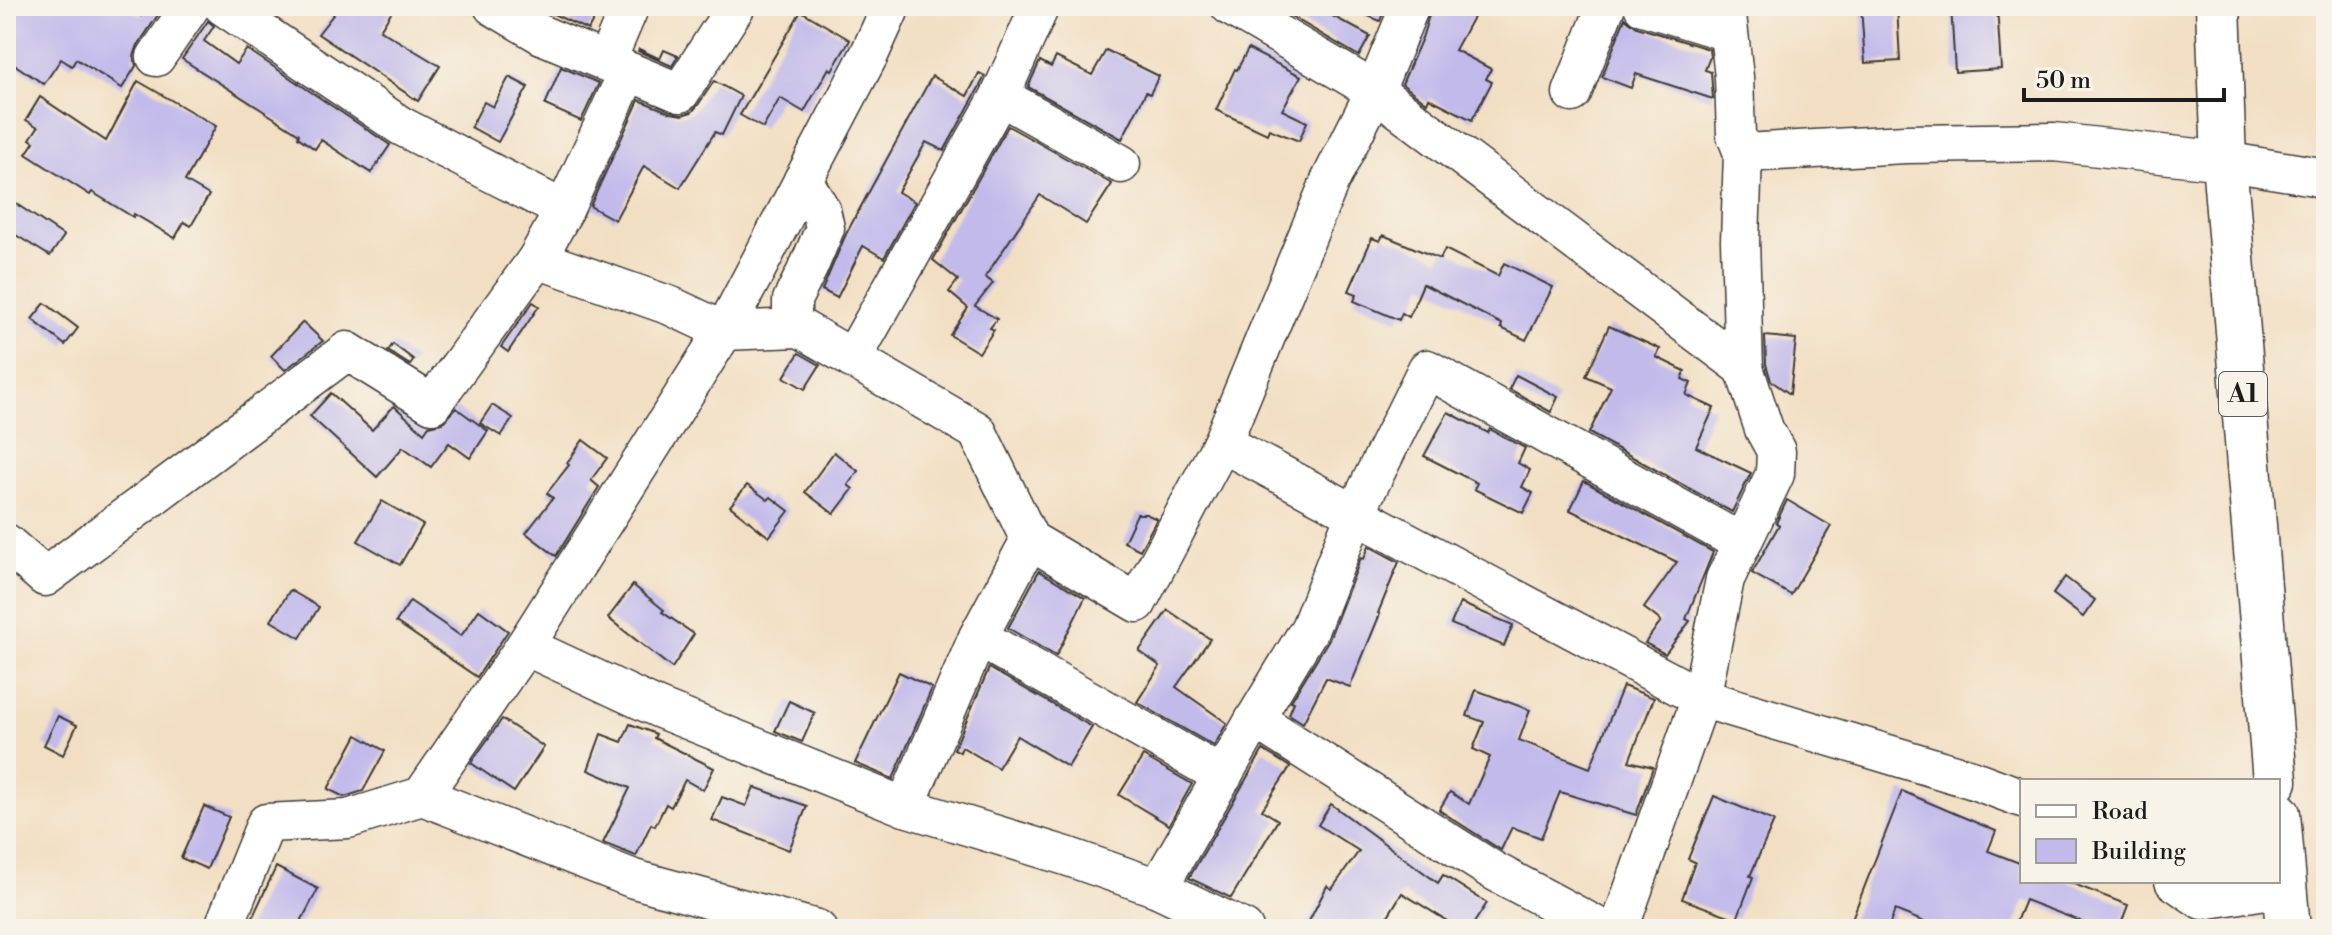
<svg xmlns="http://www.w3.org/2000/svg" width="2332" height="935" viewBox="0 0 2332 935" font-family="'Libre Bodoni',serif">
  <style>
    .building { fill: #c1baeb }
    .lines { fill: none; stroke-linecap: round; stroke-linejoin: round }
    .minor-casing { stroke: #3c3935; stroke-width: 41 }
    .highway-casing { stroke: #3c3935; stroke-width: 47 }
    .minor { stroke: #fff; stroke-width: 38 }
    .highway { stroke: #fff; stroke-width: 44 }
    .labels { text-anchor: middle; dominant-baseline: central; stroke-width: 6; stroke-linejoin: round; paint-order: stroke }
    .shield { fill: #f7f3e8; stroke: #5e5c59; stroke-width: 2 }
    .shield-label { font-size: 26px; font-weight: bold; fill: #1c1c1c }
  </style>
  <rect width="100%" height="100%" fill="#f7f3e8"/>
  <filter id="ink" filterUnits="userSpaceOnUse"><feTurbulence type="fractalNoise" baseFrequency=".0125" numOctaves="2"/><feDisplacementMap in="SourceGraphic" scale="16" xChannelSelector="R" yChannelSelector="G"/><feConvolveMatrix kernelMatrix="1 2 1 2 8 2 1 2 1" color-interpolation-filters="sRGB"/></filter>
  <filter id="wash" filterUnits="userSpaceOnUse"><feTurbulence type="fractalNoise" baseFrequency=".006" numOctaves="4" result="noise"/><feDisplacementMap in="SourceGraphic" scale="32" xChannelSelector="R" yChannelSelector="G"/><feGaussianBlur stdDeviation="1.8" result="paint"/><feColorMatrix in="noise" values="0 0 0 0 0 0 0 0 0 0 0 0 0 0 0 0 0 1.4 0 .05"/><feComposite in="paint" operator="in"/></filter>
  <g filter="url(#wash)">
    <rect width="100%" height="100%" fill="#f2dfc3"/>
    <g id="blocks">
      <g class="building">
        <path d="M21 6H126L141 16 149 6H164L138 45 134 56 136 66 122 88 76 59 72 66 61 59 44 84 6 59V25Z"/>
        <path d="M340 6H395L380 30 440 66 418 101 318 34Z"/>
        <path d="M536 6H568L594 19 588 30Z"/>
        <path d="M1274 6H1314L1370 36 1359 56Z"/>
        <path d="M1345 6H1386L1380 21Z"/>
        <path d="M1432 6H1479L1455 50 1491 69 1486 79 1492 82 1472 120 1429 98 1427 103 1402 84 1422 38Z"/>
        <path d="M1861 6H1897L1900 61 1865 63Z"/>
        <path d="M1951 6H1997L2001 69 1955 72Z"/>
        <path d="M801 11 850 40 832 70 829 68 804 112 780 98 763 128 740 115Z"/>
        <path d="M1625 18 1637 27 1709 49 1710 57 1705 70 1711 72 1713 99 1636 74 1631 88 1602 77Z"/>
        <path d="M208 21 214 26 204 41 236 64 247 49 390 145 371 173 321 140 315 149 298 137 299 134 182 59Z"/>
        <path d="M639 49 660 59 664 50 678 56 672 66 638 51Z"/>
        <path d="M1248 49 1301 76 1282 110 1307 122 1299 141 1269 129 1267 134 1216 110 1235 69 1237 70Z"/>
        <path d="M1106 50 1159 76 1150 94 1146 92 1122 139 1028 87 1040 61 1051 67 1056 57 1092 75Z"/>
        <path d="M561 67 599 83 581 121 545 105Z"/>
        <path d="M979 73 985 76 980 86 944 151 926 142 898 192 915 202 884 258 863 246 837 298 822 290 846 234 932 76 967 96Z"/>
        <path d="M509 77 528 87 498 142 471 127 484 102 493 107Z"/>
        <path d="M138 81 216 126 185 181 209 195 191 226 184 222 175 238 134 214 133 217 92 192 90 195 26 154 34 142 30 139 38 127 26 120 40 97 106 141Z"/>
        <path d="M714 81 741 96 722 135 715 132 680 188 644 166 615 220 590 206 639 100 671 113 682 115 692 112 698 105Z"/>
        <path d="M1008 126 1112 184 1086 224 1040 195 985 277 993 283 975 306 997 319 990 328 994 330 979 353 950 335 968 308 949 292 958 280 933 260Z"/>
        <path d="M6 197 64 236 50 256 6 229Z"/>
        <path d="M1383 235 1440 259 1445 249 1498 276 1504 263 1553 287 1526 340 1501 328 1502 324 1423 284 1409 317 1402 313 1399 320 1354 301 1357 294 1349 291 1372 238 1380 241Z"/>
        <path d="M533 302 539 306 508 352 501 347Z"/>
        <path d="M45 303 78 328 65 345 32 319Z"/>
        <path d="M303 322 323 341 285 370 271 356Z"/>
        <path d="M1609 326 1660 349 1656 357 1685 371 1682 379 1691 383 1686 395 1714 408 1696 447 1751 473 1732 512 1589 433 1611 387 1586 376Z"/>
        <path d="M1765 336 1796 339 1790 394 1771 381 1766 364Z"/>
        <path d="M393 344 414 360 410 365 388 351Z"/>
        <path d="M799 353 820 365 805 389 784 377Z"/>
        <path d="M1516 375 1558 397 1551 412 1509 389Z"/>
        <path d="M331 393 372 430 394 406 424 433 429 426 442 423 456 408 488 431 470 458 449 443 431 467 403 447 377 477 310 416Z"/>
        <path d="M492 405 513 418 501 436 480 423Z"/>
        <path d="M1448 412 1488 433 1490 429 1525 448 1518 463 1530 470 1522 487 1533 493 1523 513 1474 489 1477 483 1424 456Z"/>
        <path d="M583 440 607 458 591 480 599 487 556 556 526 533 553 498 547 493 569 465 567 463Z"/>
        <path d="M834 452 858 471 848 485 853 489 834 514 805 492Z"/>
        <path d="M1584 481 1713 552 1686 619 1690 621 1665 654 1645 643 1661 621 1644 608 1677 562 1570 510Z"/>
        <path d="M747 485 768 500 771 497 789 511 769 537 730 506Z"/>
        <path d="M1787 500 1831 526 1791 595 1752 573 1779 525 1776 523Z"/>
        <path d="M382 501 423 525 400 565 358 541Z"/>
        <path d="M1137 514H1146L1157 519 1140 550 1124 542Z"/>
        <path d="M1369 546 1399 562 1378 613 1380 614 1350 687 1326 678 1303 723 1289 714 1294 702 1291 701 1329 639 1361 558 1364 559Z"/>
        <path d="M1039 571 1085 598 1056 656 1008 628Z"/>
        <path d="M2065 577 2095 600 2083 617 2053 594Z"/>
        <path d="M633 585 664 610 662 612 694 634 672 668 608 618Z"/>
        <path d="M290 590 319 607 300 638 271 621Z"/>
        <path d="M410 601 461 636 479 610 508 631 477 677 396 622Z"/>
        <path d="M1460 603 1513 625 1504 646 1451 624Z"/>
        <path d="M1168 610 1210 639 1176 687 1227 723 1214 746 1137 702 1160 666 1139 651Z"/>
        <path d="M989 668 1092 727 1068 767 1017 736 998 768 962 747 960 752 954 749Z"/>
        <path d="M899 672 932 688 893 779 855 763Z"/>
        <path d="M1623 686 1654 698 1629 761 1653 767 1636 815 1560 792 1541 838 1512 827 1501 850 1439 810 1450 792 1469 804 1490 757 1473 749 1484 722 1467 716 1476 690 1530 710 1519 740 1590 768Z"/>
        <path d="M789 701 815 713 802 742 775 731Z"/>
        <path d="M58 716 77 725 63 755 44 745Z"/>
        <path d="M502 719 544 747 514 792 471 763Z"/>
        <path d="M630 724 656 734 654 738 714 768 703 790 685 780 671 807 666 804 655 826 651 824 636 856 603 843 630 788 588 770 601 734 622 742Z"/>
        <path d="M357 735 385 751 363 791 344 797 328 789Z"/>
        <path d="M1263 750 1290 767 1262 810 1278 820 1231 898 1189 878Z"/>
        <path d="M1143 756 1192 784 1169 825 1119 795Z"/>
        <path d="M754 787 807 806 789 850 712 820 722 797 746 806Z"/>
        <path d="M1902 791 1996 831 1988 851 2022 864V881H2066L2128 905 2119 929H2101L2025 900 2013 929H1942L1895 910 1888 929H1848Z"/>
        <path d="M1714 796 1774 821 1750 876 1753 877 1737 919 1682 899 1695 862 1688 859Z"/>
        <path d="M1331 804 1438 883 1443 875 1487 903 1470 929H1460L1402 893 1380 929H1305L1327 886 1332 889 1359 851 1318 825Z"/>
        <path d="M204 806 229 817 207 869 181 858Z"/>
        <path d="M276 867 318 889 297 929H247Z"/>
        <path d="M1171 919 1193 929H1167Z"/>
      </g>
    </g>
  </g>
  <g filter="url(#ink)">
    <use href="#blocks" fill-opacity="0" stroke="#3c3935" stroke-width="2"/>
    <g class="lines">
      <defs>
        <g id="minor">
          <path d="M223 6 401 126 564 210"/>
          <path d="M493 6 542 35 680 93 736 6"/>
          <path d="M1230 6 1375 91 1744 368"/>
          <path d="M1643 6 1728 32"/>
          <path d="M156 57 191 6"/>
          <path d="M606 62 630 6"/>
          <path d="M1572 93 1606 6"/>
          <path d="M1000 96 1121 164"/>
          <path d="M1743 153 1905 144 2054 142 2224 161 2314 176 2326 180"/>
          <path d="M537 259 564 210 628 72"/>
          <path d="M792 328V300L809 266 825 228 821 210 803 180"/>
          <path d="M852 359 1000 96 1040 6"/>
          <path d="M1222 443 1701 698 1971 779 2022 798"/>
          <path d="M6 543 45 577 347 351 432 404 537 259 671 306 724 331 800 328 977 431 1030 540 1137 603 1222 443 1330 181 1375 91 1410 6"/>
          <path d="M978 637 1030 540"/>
          <path d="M525 646 658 708 905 807 1066 856 1158 888 1244 929"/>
          <path d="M1255 719 1310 628 1355 514 1427 369 1742 543"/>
          <path d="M422 796 525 646 724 331 869 55 889 11 883 6"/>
          <path d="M905 807 978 637 1223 776"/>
          <path d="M2174 881 2202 900 2285 887"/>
          <path d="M1158 888 1255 719 1492 870 1602 929"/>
          <path d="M223 929 266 823 348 819 422 796 634 879 817 929"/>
          <path d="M1619 929 1701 698 1725 579 1775 474 1776 451 1764 429 1744 368 1740 241 1743 153 1736 135 1734 77 1726 6"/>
        </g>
        <g id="highway">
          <path d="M2218 6 2224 161 2275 781"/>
          <path d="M2278 814 2288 929"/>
        </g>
      </defs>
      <use href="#minor" class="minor-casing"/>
      <use href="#highway" class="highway-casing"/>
      <use href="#minor" class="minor"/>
      <use href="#highway" class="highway"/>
    </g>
  </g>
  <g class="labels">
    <rect class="shield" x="2219" y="372" width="48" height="44" rx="6"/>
    <g class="shield-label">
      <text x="2243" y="394">A1</text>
    </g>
  </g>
  <rect width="2332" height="935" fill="none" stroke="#f7f3e8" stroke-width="32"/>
  <rect x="2020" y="779" width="260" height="104" fill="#f7f3e8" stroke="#9f9d96" stroke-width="2"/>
  <rect x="2036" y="805" width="40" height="12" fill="#ffffff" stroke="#9f9d96" stroke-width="2"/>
  <text x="2092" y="819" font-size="24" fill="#1c1c1c">Road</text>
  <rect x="2036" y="839" width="40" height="24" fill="#c1baeb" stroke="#9f9d96" stroke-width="2"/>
  <text x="2092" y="859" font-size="24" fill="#1c1c1c">Building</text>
  <path d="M2024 88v12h200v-12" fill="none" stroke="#1c1c1c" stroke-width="4"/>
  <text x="2036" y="88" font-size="24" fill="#1c1c1c" stroke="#f7f3e8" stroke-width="6" paint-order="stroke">50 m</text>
</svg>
